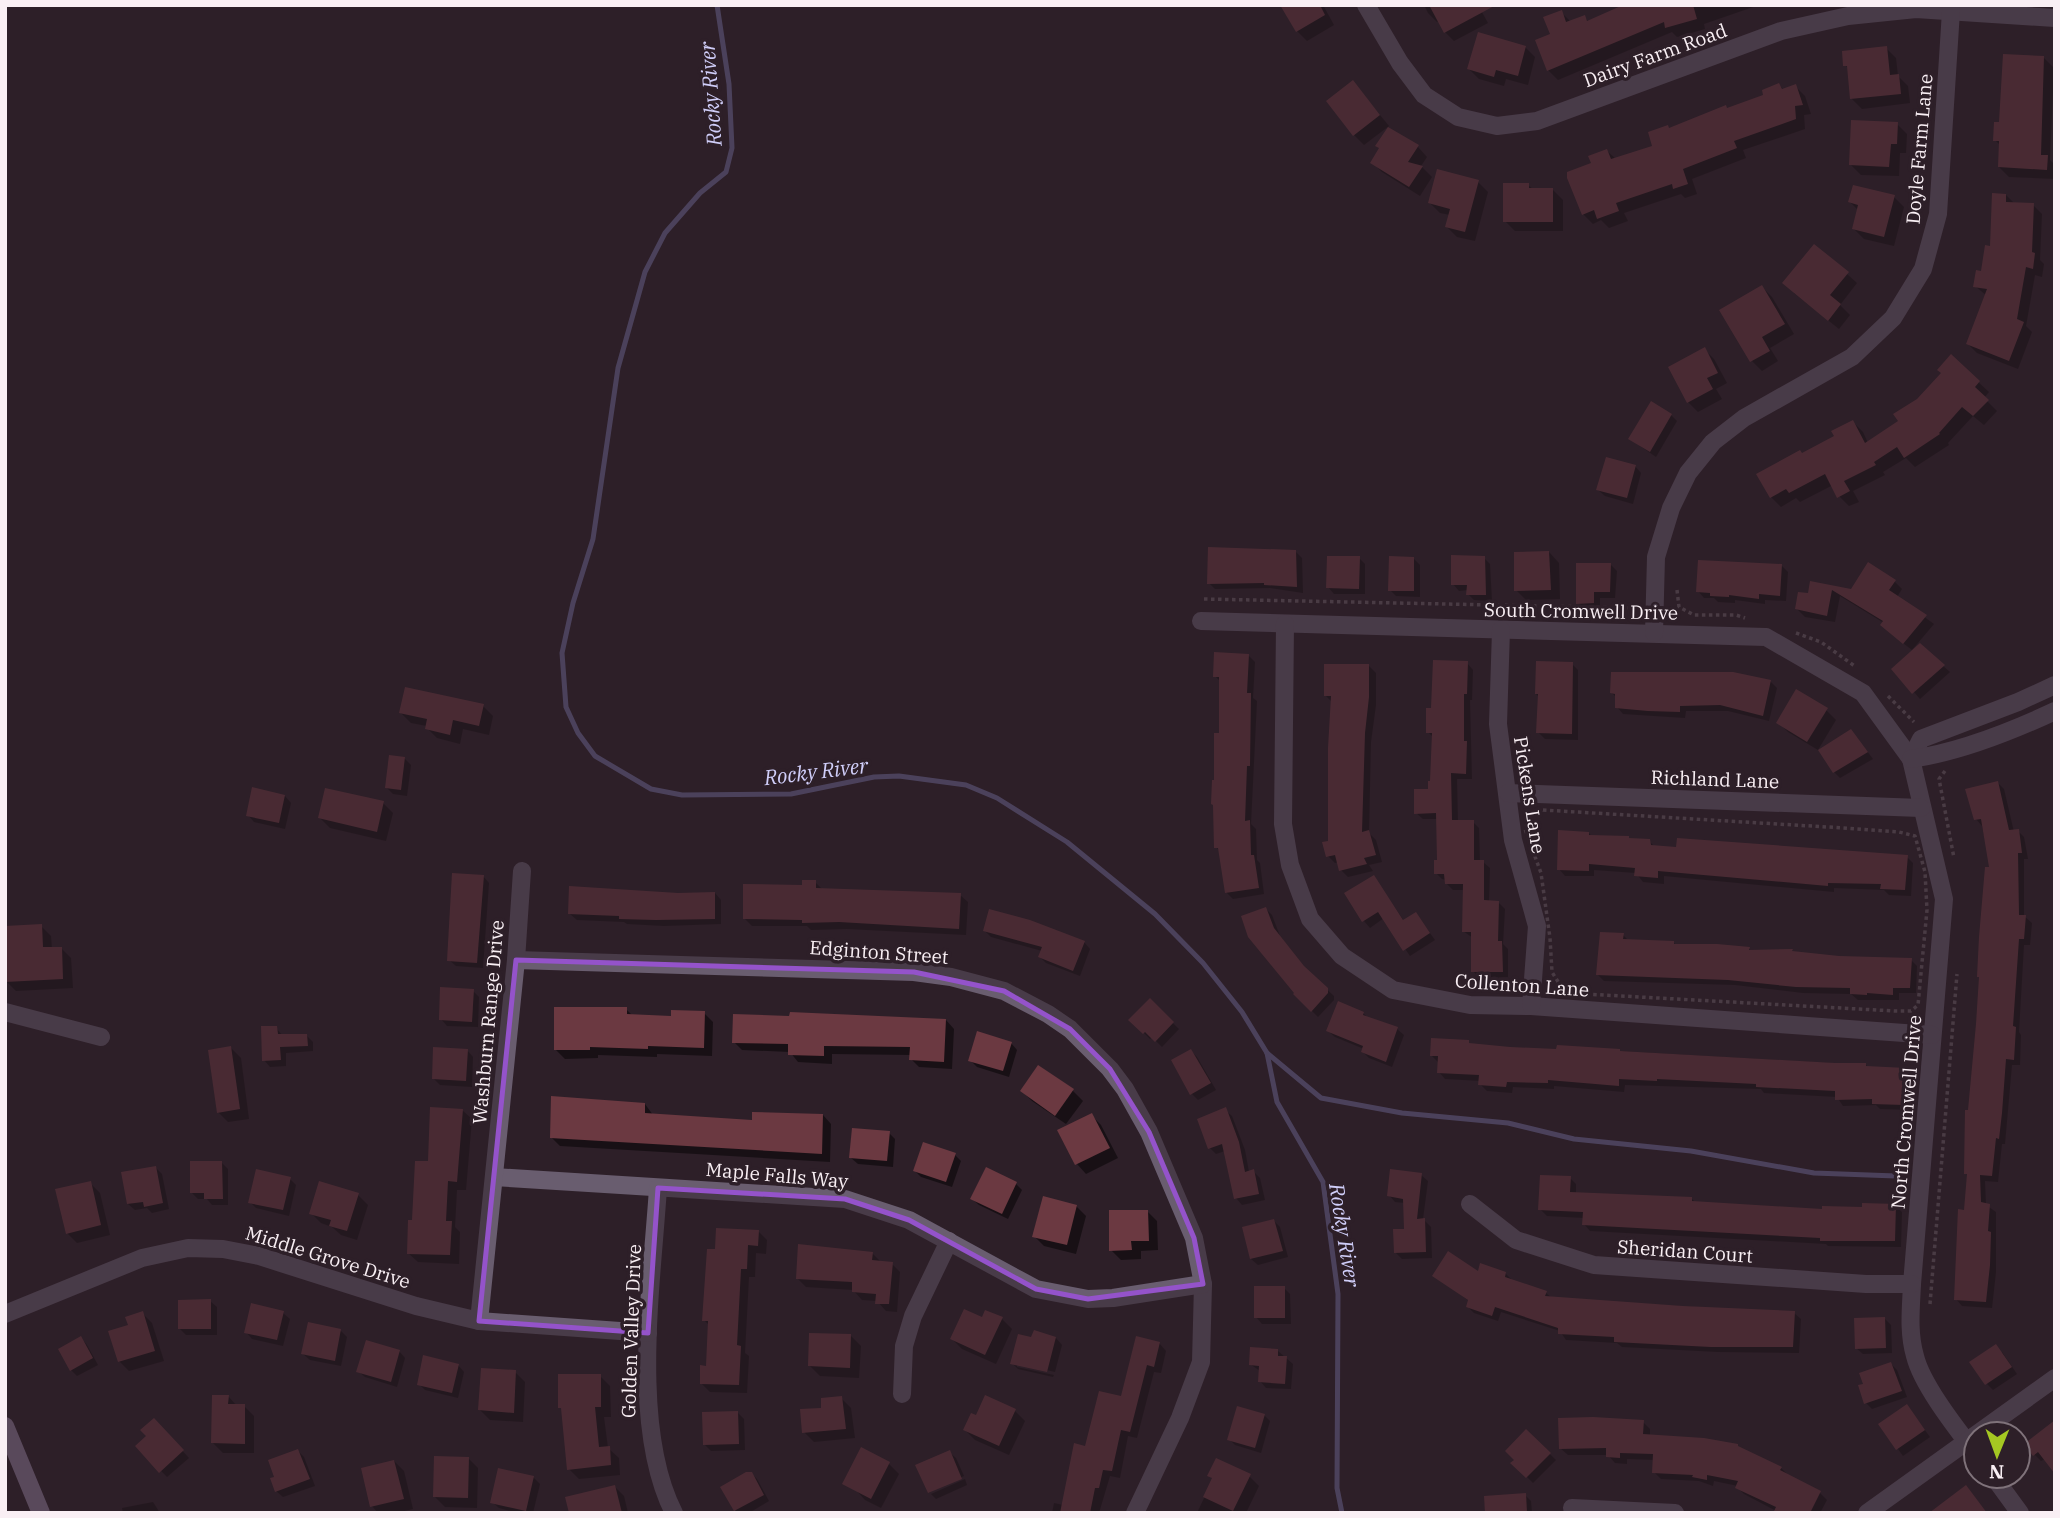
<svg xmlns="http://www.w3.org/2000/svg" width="2060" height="1518" viewBox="0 0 2060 1518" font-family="'IBM Plex Serif',serif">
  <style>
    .shadow { fill: #0007 }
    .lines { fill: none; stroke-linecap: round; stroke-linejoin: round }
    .stream { stroke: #6f6c9a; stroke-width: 5 }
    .building { fill: #6b3941 }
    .path { stroke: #6b5e66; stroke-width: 3.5; stroke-dasharray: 3.5 3.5; stroke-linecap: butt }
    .street { stroke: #695d6f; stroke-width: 18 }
    .secondary { stroke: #8f7c99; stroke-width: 18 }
    .marked { fill: none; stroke: #9453ca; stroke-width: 5; stroke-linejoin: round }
    .labels { text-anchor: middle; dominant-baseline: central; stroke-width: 7; stroke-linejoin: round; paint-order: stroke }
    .street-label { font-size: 19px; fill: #f9eff4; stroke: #2d1f28 }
    .water-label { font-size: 21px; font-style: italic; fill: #d0cef9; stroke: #2d1f28 }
  </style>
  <rect width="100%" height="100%" fill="#2d1f28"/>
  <g class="shadow">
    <path d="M1283 5H1323L1334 25 1307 41 1297 31Z"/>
    <path d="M1424 5H1478L1488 23 1454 41 1445 32 1439 21 1437 22 1428 13Z"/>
    <path d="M1627 5H1759L1704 24 1705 29 1677 37 1672 32 1558 80 1548 70 1552 35 1561 12 1571 22 1584 17 1589 22Z"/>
    <path d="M1525 47 1535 57 1528 85 1506 79 1504 86 1479 79 1469 69Z"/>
    <path d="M1886 48 1896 58 1898 76 1908 86 1910 103 1862 109 1852 99 1849 69 1845 65Z"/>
    <path d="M2044 58 2054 68 2050 160 2055 165V179L2009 177 1999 167 2001 146 1995 140 2001 124Z"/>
    <path d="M1353 82 1389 126 1364 145 1354 135Z"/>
    <path d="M1779 85 1784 90 1795 86 1805 96 1811 114 1804 115 1805 129 1743 150 1746 158 1692 179 1697 194 1685 198 1681 194 1624 213 1628 221 1609 228 1601 220 1593 224 1583 214 1593 164 1607 151 1616 159 1654 147 1670 129 1766 96Z"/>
    <path d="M1897 124 1907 134 1906 153H1900L1899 176 1861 175 1851 165Z"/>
    <path d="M1418 147 1427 157 1421 166 1432 177 1420 196 1382 172 1372 162Z"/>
    <path d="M1478 182 1488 192 1475 241 1457 237 1447 227 1450 215 1440 213 1430 203Z"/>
    <path d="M1528 185 1534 190H1553L1563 200V231H1515L1505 221Z"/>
    <path d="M2006 195 2015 204 2033 205 2042 214 2040 260 2044 264 2042 277 2035 275 2026 326 2032 332 2018 369 1977 353 1968 344 1987 296 1975 286 1992 248Z"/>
    <path d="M1894 197 1904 207 1894 246 1864 239 1854 229 1859 211 1850 202Z"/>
    <path d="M1847 274 1857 283 1840 305 1850 315 1839 329 1794 293Z"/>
    <path d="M1762 287 1772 297 1794 334 1770 348 1778 361 1762 371 1752 361Z"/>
    <path d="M1704 349 1714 359 1727 383 1716 389 1722 399 1698 412 1688 402Z"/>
    <path d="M1951 357 1989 392 1984 398 1997 411 1984 425 1973 416 1948 443 1949 445 1915 467 1906 458 1883 472 1885 475 1853 491 1859 502 1849 506 1839 496 1833 485 1800 502 1796 498 1781 507 1771 497 1802 454 1836 437 1853 422 1863 432 1868 443 1900 422 1943 373Z"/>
    <path d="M1671 415 1677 421 1656 457 1630 439Z"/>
    <path d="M1635 466 1641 473 1633 504 1605 496 1598 490Z"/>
    <path d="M1296 552 1302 558 1303 593 1270 588 1215 589 1209 583Z"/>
    <path d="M1549 552 1559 563 1560 599 1526 600 1516 590Z"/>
    <path d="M1359 558 1365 564V594H1334L1328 587Z"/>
    <path d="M1484 558 1490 564 1492 601 1474 600 1468 594V590L1459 591 1453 584Z"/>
    <path d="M1414 559 1420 565V597L1396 596 1390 590Z"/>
    <path d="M1611 565 1617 571 1615 598H1600V609H1584L1578 603Z"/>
    <path d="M1781 565 1788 572 1786 601 1765 600V604L1735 600V603L1718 602 1714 598H1704L1698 591Z"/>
    <path d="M1894 581 1902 589 1897 597 1934 624 1912 650 1890 633 1884 623 1840 596 1835 622 1805 617 1797 609 1809 595 1812 583 1852 591Z"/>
    <path d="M1920 646 1950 672 1920 699 1894 669Z"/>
    <path d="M1248 655 1255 662 1253 698 1257 701 1251 824 1256 829 1257 860 1260 863 1264 894 1233 899 1227 893 1220 851 1216 847 1215 782 1221 734V682L1215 676Z"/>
    <path d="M1467 663 1473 670 1472 700H1470L1472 779H1457L1458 822H1473L1479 828 1480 862H1483L1490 868 1489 902H1498L1505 909 1503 944 1508 949V977L1480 978 1473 971V938L1463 931 1465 890H1453L1446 883V880L1442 879 1436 873 1439 862 1438 819H1423L1416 813 1430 791 1434 738 1428 732 1433 710Z"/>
    <path d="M1572 664 1578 670V740L1545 739 1538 732 1539 697 1536 694Z"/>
    <path d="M1369 666 1376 673V705L1371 742 1369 833 1376 840 1382 862 1369 865 1373 871 1348 877 1341 870 1339 862 1335 863 1328 856 1332 702 1326 696Z"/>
    <path d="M1770 681 1777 688 1769 721 1728 711H1686L1685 718 1623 714 1617 707V698L1611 692Z"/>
    <path d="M483 706 493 716 489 735 463 729 460 744 437 738 427 728V726L411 723 401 713Z"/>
    <path d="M1826 710 1836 720 1818 750 1788 732 1778 722Z"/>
    <path d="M1857 738 1873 759 1840 778 1834 772Z"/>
    <path d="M404 758 411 765 407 796 393 794 387 788Z"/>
    <path d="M1998 783 2004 789 2014 832 2018 831 2024 837 2028 859H2024V916L2032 923 2030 945H2024L2019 1032 2021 1035 2020 1065H2012L2005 1144H2002L1998 1182 1985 1181 1986 1205 1996 1212V1272L1992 1308 1962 1306 1956 1299 1968 1176 1966 1173 1969 1112 1991 869 1982 826 1976 819Z"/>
    <path d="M285 796 291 803 285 829 254 822 248 815Z"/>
    <path d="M383 803 393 813 386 841 330 828 320 818Z"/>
    <path d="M1589 833 1592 837 1629 838 1649 841 1656 848 1907 857 1913 863 1911 896 1889 895 1884 890 1834 888V892L1664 876V884L1643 882 1636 873 1594 870V876H1565L1559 869Z"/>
    <path d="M483 876 489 883 483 968 456 966 449 960Z"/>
    <path d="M1374 877 1404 921 1416 914 1435 940 1410 956 1384 918 1370 928 1364 921 1346 894Z"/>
    <path d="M815 882 823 890 960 895 968 902 966 935 847 929 811 930 807 926H752L744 918Z"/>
    <path d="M715 893 721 900V924L664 926 627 924 624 922 577 920 570 914 678 895Z"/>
    <path d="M1266 909 1272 915 1280 936 1308 972 1334 996V1000L1318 1017 1295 994Z"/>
    <path d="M41 926 51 936 52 949 61 948 71 958 73 988 16 991 6 981Z"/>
    <path d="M985 931 1084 942 1090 949 1080 976 1046 963 1040 957 1042 951 991 937Z"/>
    <path d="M1623 935 1629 941 1673 942 1677 946 1749 949 1752 952 1792 951 1794 953 1839 958 1911 960 1917 966 1916 993H1899V1000H1858L1851 994 1803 993 1735 985 1604 981 1598 975Z"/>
    <path d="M473 991 479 997 478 1027 447 1026 441 1019Z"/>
    <path d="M1150 1001 1179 1029 1162 1047 1152 1037 1150 1039 1131 1020Z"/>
    <path d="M626 1009 633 1016 673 1018 704 1013 713 1022 712 1056 657 1054V1057L598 1055V1058L565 1059 556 1050Z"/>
    <path d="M1363 1013 1368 1018 1397 1029 1404 1035 1392 1067 1369 1058 1363 1052 1364 1049 1335 1037 1328 1031Z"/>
    <path d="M946 1020 954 1029 952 1069 919 1067 911 1059V1055L832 1054V1064L798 1062 790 1052 742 1050 734 1042Z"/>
    <path d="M276 1028 283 1036H307L313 1042V1051L286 1053V1066L270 1067 264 1060Z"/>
    <path d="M1468 1042 1471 1045 1510 1049 1619 1051 1866 1065 1869 1068 1905 1069 1911 1076 1910 1110 1880 1109 1876 1105 1843 1106 1837 1097 1764 1093 1761 1089 1625 1085 1624 1092 1554 1086V1089L1513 1087 1512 1093 1487 1091 1480 1084 1481 1081 1445 1079 1439 1072 1438 1062 1431 1055Z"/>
    <path d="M1011 1043 1017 1050 1009 1077 977 1067 970 1060Z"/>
    <path d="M231 1048 241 1058 249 1119 228 1122 218 1112Z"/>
    <path d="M467 1050 473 1057 472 1087 440 1085 434 1079Z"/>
    <path d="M1191 1051 1197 1057 1216 1090 1198 1100 1192 1094Z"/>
    <path d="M1022 1091H1073L1083 1101 1066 1124 1032 1101Z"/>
    <path d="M645 1104 653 1115 753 1122 823 1115 831 1124 830 1162 560 1146 551 1137Z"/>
    <path d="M462 1110 472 1119 466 1190H457L455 1227 460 1232 459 1264 418 1262 408 1253 414 1222 429 1163Z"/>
    <path d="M1225 1110 1232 1116 1245 1150 1249 1172 1253 1171 1260 1178 1265 1200 1242 1205 1236 1198 1225 1151 1216 1154 1210 1148Z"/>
    <path d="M1091 1115 1101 1125 1118 1158 1086 1174 1077 1164Z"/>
    <path d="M889 1133 895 1139 893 1167 858 1164 851 1158Z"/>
    <path d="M955 1155 961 1161 952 1187 921 1177 915 1171Z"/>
    <path d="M222 1163 228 1169V1205H212L207 1199H198L192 1193Z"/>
    <path d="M156 1168 162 1174 169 1209 152 1213 147 1208 135 1210 128 1204Z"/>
    <path d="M1421 1175 1428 1181 1423 1219 1431 1227 1432 1258 1402 1259 1395 1252 1406 1231 1405 1203 1395 1202 1389 1195Z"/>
    <path d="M1570 1178 1576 1184V1194L1691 1198 1696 1203 1823 1211 1896 1206 1902 1212 1901 1247 1828 1246 1826 1244 1590 1231 1584 1224V1218L1547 1216 1540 1209Z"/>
    <path d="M290 1179 296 1185 289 1216 256 1208 250 1202Z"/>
    <path d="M90 1183 100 1193 110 1235 77 1243 67 1233Z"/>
    <path d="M1016 1184 1022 1190 1008 1219 979 1205 972 1199Z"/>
    <path d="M358 1195 368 1205 357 1240 341 1235 332 1227 321 1223 311 1213Z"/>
    <path d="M1076 1206 1086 1216 1076 1254 1044 1246 1034 1236Z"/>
    <path d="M1147 1211 1157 1221 1158 1250 1141 1251V1259L1121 1260 1111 1250Z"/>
    <path d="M1274 1221 1280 1227 1288 1257 1258 1265 1251 1259Z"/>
    <path d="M758 1231 767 1240 766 1254 756 1253 755 1277H749L745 1353 749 1356 747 1393 710 1392 701 1383 708 1367 709 1325 704 1320 717 1251Z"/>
    <path d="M872 1253 882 1263 892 1264 900 1272 897 1312 886 1311 877 1301 862 1300 853 1290 806 1287 797 1278Z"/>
    <path d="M1505 1273 1512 1280 1546 1293 1552 1298 1794 1313 1801 1319 1799 1353 1718 1352 1622 1347 1617 1343 1566 1340 1560 1331 1501 1312 1498 1321 1474 1313 1468 1307 1469 1301 1434 1275Z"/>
    <path d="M1284 1288 1290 1294 1291 1324H1262L1256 1317Z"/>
    <path d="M210 1301 217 1307V1335H186L180 1329Z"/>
    <path d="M142 1313 152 1323 164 1361 129 1371 119 1361 130 1326Z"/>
    <path d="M283 1313 290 1319 283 1346 252 1339 246 1332Z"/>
    <path d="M1002 1319 1012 1329 996 1364 962 1349 952 1339 983 1320Z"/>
    <path d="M1885 1319 1891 1325 1892 1353 1863 1354 1856 1348Z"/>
    <path d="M341 1331 347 1337 341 1366 310 1360 303 1354Z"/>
    <path d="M851 1336 861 1346 859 1378 820 1376 810 1366Z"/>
    <path d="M81 1338 87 1345 98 1365 77 1376 71 1370Z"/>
    <path d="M1056 1338 1062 1345 1055 1372 1017 1363V1367L1054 1375 1053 1377 1018 1369 1012 1363Z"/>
    <path d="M1159 1343 1166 1351 1161 1373 1154 1372 1137 1438 1128 1436 1120 1478 1110 1476 1099 1513H1052L1054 1503 1063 1505 1086 1448Z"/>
    <path d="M399 1351 405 1358 397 1387 365 1377 358 1371Z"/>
    <path d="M1278 1351 1293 1364 1291 1389 1266 1388 1260 1381V1371L1250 1364Z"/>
    <path d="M2002 1352 2017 1374 1993 1390 1987 1384Z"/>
    <path d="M1891 1364 1897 1370 1907 1397 1872 1409 1866 1403Z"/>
    <path d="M458 1365 464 1372 458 1398 425 1390 419 1384Z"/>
    <path d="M515 1372 525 1382 523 1422 490 1420 480 1410Z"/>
    <path d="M600 1376 610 1386 611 1417H604L608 1448 619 1458 620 1475 579 1479 569 1469Z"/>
    <path d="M228 1396 237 1406H244L254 1416V1453H223L213 1443Z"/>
    <path d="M841 1398 851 1408 855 1438 814 1442 804 1432 823 1410Z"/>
    <path d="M1907 1406 1930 1437 1903 1456 1880 1424Z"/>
    <path d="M1015 1411 1025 1421 1009 1455 975 1440 965 1430 976 1417Z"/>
    <path d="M738 1413 744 1419 745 1450 711 1451 705 1445Z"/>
    <path d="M1264 1415 1270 1421 1261 1453 1235 1445 1229 1439Z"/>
    <path d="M154 1420 189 1458 167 1477 137 1446 148 1436Z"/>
    <path d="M1643 1422 1650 1429V1436L1741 1449 1781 1468 1789 1476 1820 1493 1827 1500 1820 1513H1780L1744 1494 1737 1487 1738 1486 1714 1481 1713 1486 1699 1481 1661 1479 1654 1472 1655 1460 1627 1459V1464L1615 1463 1608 1455H1568L1560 1448Z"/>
    <path d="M2055 1423 2045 1459 2041 1461 2034 1454Z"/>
    <path d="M1526 1431 1556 1460 1533 1483 1513 1463Z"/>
    <path d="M862 1449 889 1464 899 1474 881 1508 865 1500 855 1489Z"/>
    <path d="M298 1451 304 1457 315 1486 283 1497 276 1491Z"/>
    <path d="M949 1452 956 1458 964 1476 930 1491V1493L918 1465Z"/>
    <path d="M468 1458 478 1468 477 1508 445 1507 435 1497Z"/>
    <path d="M394 1461 404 1471 413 1509 396 1513H378L372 1506Z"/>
    <path d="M500 1470 534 1478 540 1484 533 1513H518L499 1508 492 1502Z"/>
    <path d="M750 1472 757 1479 769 1501 749 1513H738L735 1510Z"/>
    <path d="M1209 1475 1249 1476 1259 1486 1246 1513H1197L1213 1479Z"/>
    <path d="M965 1479 967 1485 936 1499 931 1494Z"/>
    <path d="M614 1486 624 1496 628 1513H570Z"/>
    <path d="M1525 1495 1531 1501 1532 1513H1487Z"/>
    <path d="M153 1502 160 1513H123L122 1508Z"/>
  </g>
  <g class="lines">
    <g class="stream">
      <path d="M717 5 729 84 732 148 726 172 700 193 665 233 645 272 618 368 593 539 573 603 562 653 566 707 578 733 595 756 651 789 682 795 791 794 874 777 899 776 966 785 997 798 1067 842 1155 914 1203 963 1242 1012 1267 1053 1277 1102 1323 1182 1338 1294 1337 1488 1342 1513"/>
      <path d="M1267 1053 1321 1098 1402 1113 1508 1123 1574 1139 1691 1151 1814 1173 1896 1176"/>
    </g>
  </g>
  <g class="building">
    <path d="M1280 5H1320L1325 15 1296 32Z"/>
    <path d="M1429 5H1496L1444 33Z"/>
    <path d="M1623 5H1693L1697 19 1665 28 1664 22 1547 71 1535 40 1550 34 1543 17 1562 10 1566 22 1585 15 1587 21Z"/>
    <path d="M1478 32 1526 46 1518 76 1496 70 1494 77 1467 69Z"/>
    <path d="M1887 46 1890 75 1899 74 1901 94 1850 99 1847 66H1843L1842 51Z"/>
    <path d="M2003 54 2044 56 2041 155H2048L2047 170 1998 167 1999 141H1993L1994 122H1999Z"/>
    <path d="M1353 80 1380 115 1353 136 1326 101Z"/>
    <path d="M1779 83 1782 89 1796 84 1803 105 1795 106 1796 119 1734 141 1737 148 1683 169 1688 184 1673 189 1672 184 1616 203 1619 211 1597 219 1594 210 1582 215 1567 178V172L1591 163 1588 156 1607 149 1611 159 1652 146 1648 132 1668 125 1669 128 1726 105 1727 108 1763 95 1762 90Z"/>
    <path d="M1851 120 1898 122 1897 144H1891L1889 167 1849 165Z"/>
    <path d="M1388 127 1419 145 1408 162 1423 166 1409 187 1370 163 1379 148 1375 146Z"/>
    <path d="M1437 169 1479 180 1465 232 1445 227 1450 209 1428 203Z"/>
    <path d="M1503 183H1529V188H1553V222H1503Z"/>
    <path d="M1853 185 1895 195 1884 237 1852 229 1858 205 1848 202Z"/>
    <path d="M1992 193 2006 194V202L2034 203 2032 252 2035 253 2033 269 2026 267 2017 319 2024 322 2009 361 1966 344 1987 289 1973 287 1976 270 1981 271 1985 245 1990 246Z"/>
    <path d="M1814 244 1849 272 1830 295 1841 304 1828 321 1782 283Z"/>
    <path d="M1762 285 1785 324 1762 337 1770 351 1750 362 1719 310Z"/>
    <path d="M1705 347 1718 373 1707 378 1713 389 1687 403 1668 367Z"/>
    <path d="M1951 354 1980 381 1975 387 1989 400 1973 416 1962 407 1939 433 1940 434 1904 458 1897 447 1874 462 1876 465 1844 481 1850 491 1837 498 1825 474 1789 493 1786 489 1770 498 1756 474 1800 450 1802 453 1834 436 1831 431 1853 420 1865 443 1898 421 1893 414 1917 399 1941 373 1937 370Z"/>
    <path d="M1651 401 1672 414 1650 452 1628 439Z"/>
    <path d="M1606 457 1636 465 1627 498 1596 490Z"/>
    <path d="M1208 547 1296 550 1297 587 1264 585V583L1207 584Z"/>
    <path d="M1549 551 1551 590 1514 591V552Z"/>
    <path d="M1451 555 1485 556 1486 595H1466L1467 585H1451Z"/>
    <path d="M1327 556H1360L1359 589 1326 588Z"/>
    <path d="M1389 556 1414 557V591H1388Z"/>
    <path d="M1698 560 1782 564 1780 596 1759 594V599L1729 595V597L1710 596V593L1696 592Z"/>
    <path d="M1868 562 1896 580 1889 590 1927 615 1903 644 1880 625 1883 621 1832 590 1827 616 1795 609 1798 592 1808 593 1810 581 1851 589Z"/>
    <path d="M1576 563H1611L1610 592H1594V603L1576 604Z"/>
    <path d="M1920 643 1945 665 1912 694 1891 669Z"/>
    <path d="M1214 652 1249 654 1247 693H1251L1250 766H1247L1245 821 1250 820 1251 855H1254L1259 888 1225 893 1218 848H1214L1213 805 1211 804 1212 780H1214V733H1219V677H1213Z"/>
    <path d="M1433 660 1468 661 1467 694H1464V741H1467L1466 774 1451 773 1452 820H1474V860H1484V900L1499 901 1498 941H1502L1503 972H1471V932H1462L1463 884H1445L1444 874H1434V860H1437L1436 813 1414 814V789H1428V781H1430L1432 733H1426V708H1431Z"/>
    <path d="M1536 661 1573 662 1572 734 1536 733 1538 694H1535Z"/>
    <path d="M1324 664H1369V697L1365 733 1362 832 1369 830 1376 855 1364 858 1367 864 1339 871 1335 855 1326 857 1322 842 1328 841V748L1331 696H1324Z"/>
    <path d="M1611 672H1733L1771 680 1763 716 1720 705 1680 706V712L1648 711 1615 708V694L1610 693Z"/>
    <path d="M405 687 484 704 479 726 453 720 450 735 425 729 427 719 399 713Z"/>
    <path d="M1796 689 1828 708 1807 742 1776 723Z"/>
    <path d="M1851 729 1868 752 1833 773 1818 750Z"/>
    <path d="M389 755 405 757 401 790 385 788Z"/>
    <path d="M1998 781 2009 830 2019 829 2022 853H2018L2019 915H2026L2024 939H2019L2013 1026 2016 1027 2014 1060 2006 1059 2002 1113 1999 1139 1996 1138 1992 1176 1980 1175 1981 1202 1990 1204 1988 1231 1991 1232 1990 1265 1986 1302 1954 1300 1958 1209 1964 1210 1967 1174H1964L1965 1110H1968L1976 1024 1979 977H1977L1979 937 1985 867H1989L1981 819 1974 820 1965 789Z"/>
    <path d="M252 787 285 795 279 823 246 816Z"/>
    <path d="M325 788 384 801 377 832 318 818Z"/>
    <path d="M1558 830 1589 832V835L1629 836V838L1650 839 1651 845 1676 847 1677 838 1908 855 1905 890 1880 889 1881 884 1828 883V886L1658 871V878L1634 876 1635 868 1589 864V871L1557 870Z"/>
    <path d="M452 873 484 875 477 963 447 961Z"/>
    <path d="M1374 875 1403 920 1416 912 1430 933 1403 951 1378 912 1362 922 1344 893Z"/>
    <path d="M802 880H816V888L961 893 959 929 839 922 802 923V920L743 919V884L802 885Z"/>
    <path d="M569 886 678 893 715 892V919L656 920 619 919V916L568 914Z"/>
    <path d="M1266 907 1274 928 1304 966 1328 988V993L1311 1012 1293 994 1294 993 1248 937 1241 916Z"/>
    <path d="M989 909 1030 920 1085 941 1073 971 1038 957 1042 947 983 931Z"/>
    <path d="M42 924 43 947H62L63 979 5 982V926Z"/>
    <path d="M1600 932 1624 933 1623 939 1674 941V944H1717L1750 947 1749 950 1793 949 1792 951 1839 956 1912 958 1910 988H1893V995L1867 993V995L1850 994V988L1796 987 1728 980 1596 975Z"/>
    <path d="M440 987 474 989 472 1022 439 1020Z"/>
    <path d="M1150 998 1174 1022 1155 1042 1145 1032 1143 1034 1128 1020Z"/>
    <path d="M1338 1001 1364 1012 1363 1015 1398 1027 1386 1062 1361 1052 1363 1046 1326 1031Z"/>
    <path d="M554 1007H627V1014L671 1016V1010L705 1011 704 1048 648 1046V1049L590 1047V1050H554Z"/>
    <path d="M790 1012 946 1019 944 1062 909 1060 910 1047 824 1046V1056L788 1055V1044L732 1043 733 1014 789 1016Z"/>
    <path d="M261 1026H277L278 1034H307L308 1046 280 1047 281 1060 262 1061Z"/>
    <path d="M977 1031 1012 1042 1003 1071 968 1061Z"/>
    <path d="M1431 1038 1469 1040V1043L1510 1047 1556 1049 1557 1045 1620 1049V1051L1835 1063H1866V1066L1906 1068 1904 1105 1872 1104V1099L1835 1100V1091L1756 1087V1084L1657 1079V1081L1619 1079V1086L1548 1080V1083L1507 1082 1506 1087 1478 1085 1479 1075 1437 1073 1438 1056H1430Z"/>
    <path d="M231 1046 240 1109 217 1113 208 1050Z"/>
    <path d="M433 1047 468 1049 466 1081 432 1079Z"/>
    <path d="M1191 1049 1211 1083 1190 1095 1171 1060Z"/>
    <path d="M1038 1065 1074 1089 1055 1116 1020 1091Z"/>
    <path d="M551 1096 645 1103V1113L706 1117 752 1120V1112L823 1114 822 1154 550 1138Z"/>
    <path d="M430 1107 463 1109 457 1182 448 1181 446 1221H452L450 1255 407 1254 408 1220H412L415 1161H428Z"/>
    <path d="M1226 1107 1239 1142 1245 1172 1254 1169 1259 1194 1234 1199 1222 1144 1208 1149 1197 1119Z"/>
    <path d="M1092 1113 1110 1148 1075 1165 1057 1130Z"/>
    <path d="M852 1128 890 1131 887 1161 849 1158Z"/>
    <path d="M923 1142 956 1153 946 1182 913 1171Z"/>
    <path d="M190 1161H222L223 1199H204V1193H190Z"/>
    <path d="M156 1166 163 1203 144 1207 143 1202 127 1204 121 1172Z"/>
    <path d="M986 1167 1017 1182 1002 1214 970 1199Z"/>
    <path d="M256 1169 291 1177 283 1210 248 1203Z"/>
    <path d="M1390 1169 1422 1173 1417 1219 1425 1218 1426 1252 1394 1253 1393 1229H1404L1403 1199 1387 1196Z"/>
    <path d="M1540 1175 1571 1176 1570 1192 1692 1197V1201L1822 1209V1206L1862 1207V1203L1896 1204 1895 1241H1820V1238L1582 1225 1583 1212 1538 1210Z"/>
    <path d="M91 1181 101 1225 66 1234 55 1189Z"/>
    <path d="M319 1181 359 1193 347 1231 329 1226 331 1220 309 1214Z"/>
    <path d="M1043 1196 1077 1205 1067 1245 1032 1237Z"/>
    <path d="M1109 1210H1148L1149 1241H1131L1132 1250 1109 1251Z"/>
    <path d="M1274 1219 1283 1251 1250 1259 1242 1227Z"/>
    <path d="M716 1228 759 1230 758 1246 748 1245 747 1269H741L737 1345 741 1346 739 1385 700 1384V1365L706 1366 708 1321H702L707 1249H715Z"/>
    <path d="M798 1244 873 1252 872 1260 893 1262 889 1304H875L876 1294 852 1292V1282L796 1279Z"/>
    <path d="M1448 1251 1478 1271 1480 1263 1506 1272 1505 1277 1547 1291 1545 1296 1683 1306 1795 1311 1793 1347H1711L1614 1342V1337L1558 1334V1328L1495 1307 1492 1316 1466 1307 1468 1300 1432 1276Z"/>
    <rect x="1254" y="1286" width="31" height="32"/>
    <path d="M211 1299V1329H178V1300Z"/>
    <path d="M251 1303 284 1311 277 1340 244 1333Z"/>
    <path d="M964 1309 982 1317 985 1310 1003 1317 985 1355 950 1339Z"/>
    <path d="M143 1311 155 1351 118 1362 108 1331 128 1325 125 1317Z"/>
    <path d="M1885 1317 1886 1348 1855 1349 1854 1318Z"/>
    <path d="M308 1322 341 1329 335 1361 301 1354Z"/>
    <path d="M1034 1330 1056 1337 1047 1372 1010 1364 1018 1334 1031 1337Z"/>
    <path d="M809 1333 851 1334 850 1368 808 1366Z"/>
    <path d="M81 1336 93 1358 70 1371 58 1349Z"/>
    <path d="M1136 1336 1160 1342 1154 1367 1147 1365 1130 1432 1121 1430 1112 1471 1103 1470 1099 1488H1095L1090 1513H1060L1074 1443 1085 1446 1099 1391 1121 1396Z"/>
    <path d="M366 1340 400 1350 391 1382 356 1372Z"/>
    <path d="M1996 1344 2012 1367 1985 1385 1969 1362Z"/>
    <path d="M1250 1347 1278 1349V1356H1287L1285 1384 1258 1382 1259 1366 1249 1365Z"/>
    <path d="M423 1355 459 1364 452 1393 417 1385Z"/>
    <path d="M1891 1362 1902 1391 1864 1404 1858 1385 1863 1384 1859 1373Z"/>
    <path d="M481 1368 516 1370 514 1413 478 1410Z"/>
    <path d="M558 1374H601V1407H595L599 1447 610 1446 611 1465 567 1470 561 1408H558Z"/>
    <path d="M212 1395H229L228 1404H245V1444L211 1443Z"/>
    <path d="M985 1395 1016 1409 999 1446 963 1430 971 1413 976 1415Z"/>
    <path d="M842 1396 846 1429 802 1433 800 1409 821 1408V1398Z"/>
    <path d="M1907 1404 1925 1430 1896 1450 1878 1424Z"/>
    <path d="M1237 1406 1265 1414 1255 1448 1227 1440Z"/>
    <path d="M738 1411 739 1444 703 1445 702 1412Z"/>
    <path d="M1593 1417 1644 1420 1643 1434 1704 1438 1738 1444V1446L1782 1467 1780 1470 1821 1491 1810 1513H1773L1776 1507 1735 1488 1738 1481 1707 1475V1480L1692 1477 1693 1475 1652 1473 1653 1454 1620 1453V1458L1606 1457V1448L1559 1449 1558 1418Z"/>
    <path d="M154 1418 184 1450 159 1473 135 1446 146 1436 140 1430Z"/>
    <path d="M2055 1420V1474L2038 1452 2033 1456 2024 1444Z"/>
    <path d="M1526 1429 1551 1453 1526 1478 1510 1463 1514 1460 1505 1451Z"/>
    <path d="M861 1447 890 1462 871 1499 842 1484Z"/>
    <path d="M298 1449 310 1479 275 1492 270 1478 274 1477 268 1460Z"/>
    <path d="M950 1450 962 1479 928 1493 915 1465Z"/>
    <path d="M434 1456 469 1457 468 1498 433 1497Z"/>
    <path d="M1216 1458 1251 1474 1233 1511 1203 1497 1212 1478 1207 1476Z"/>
    <path d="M394 1460 404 1499 370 1507 361 1468Z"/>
    <path d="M498 1468 534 1476 526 1511 490 1503Z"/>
    <path d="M746 1472H752L764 1495 734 1511 720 1487Z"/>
    <path d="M615 1485 622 1513H569L565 1497Z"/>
    <path d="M1966 1485 1987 1513H1929Z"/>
    <path d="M1526 1493 1527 1513H1485L1484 1496Z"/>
  </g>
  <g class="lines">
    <g class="path">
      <path d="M1677 590 1679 607 1694 615H1736L1745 618"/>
      <path d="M1204 599 1638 608"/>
      <path d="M1796 633 1821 642 1856 667"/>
      <path d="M1888 696 1914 722"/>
      <path d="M1945 771 1939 779 1954 858"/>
      <path d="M1543 810 1828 827 1899 832 1915 836 1925 872 1927 910 1918 1005 1911 1011H1895L1585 994 1569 990 1560 985 1552 972 1550 938 1541 873 1525 829 1530 816Z"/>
      <path d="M1930 1304 1957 974"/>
    </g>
    <g class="street">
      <path d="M1366 5 1400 63 1424 95 1458 117 1497 126 1537 121 1781 31 1848 16 1916 9 2055 18"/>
      <path d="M1201 621 1766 637 1863 693 1911 759 1944 899 1912 1284C1911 1308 1908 1332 1915 1356 1922 1385 1957 1429 1976 1454"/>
      <path d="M1285 624 1283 824 1290 865 1310 919 1342 956 1393 990 1470 1005 1531 1006 1932 1035"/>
      <path d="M1501 630 1498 724 1513 840 1537 926 1531 1006"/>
      <path d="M1654 633 1656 557 1671 508 1688 473 1713 442 1744 418 1852 357 1893 318 1923 269 1938 214 1951 11"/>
      <path d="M1911 759 1921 739 2018 702 2055 685"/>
      <path d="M1911 759C1960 752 2010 732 2055 711"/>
      <path d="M1508 793 1921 808"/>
      <path d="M516 960 914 972 951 977 1004 991 1048 1014 1070 1029 1110 1069 1125 1089 1149 1132 1194 1238 1203 1284 1201 1362 1180 1418 1135 1513"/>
      <path d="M5 1012 101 1037"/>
      <path d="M494 1177 845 1199 909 1220 1036 1289 1088 1299 1113 1298 1203 1284"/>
      <path d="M658 1188C652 1283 630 1427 674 1513"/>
      <path d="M1470 1204 1516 1240 1594 1265 1866 1284H1912"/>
      <path d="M5 1314 142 1258 188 1248 223 1249 259 1256 416 1306 479 1321 648 1333"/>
      <path d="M479 1321 516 960 522 871"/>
      <path d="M902 1394 904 1346 913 1316 949 1241"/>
      <path d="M1993 1476 2020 1513"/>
      <path d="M1572 1508 1675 1513"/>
      <path d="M1867 1513 2055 1378"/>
    </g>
    <path class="secondary" d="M5 1426 41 1513"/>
  </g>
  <path d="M0 0H2060V1518H0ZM516 960 914 972 1004 991 1070 1029 1110 1069 1149 1132 1194 1238 1203 1284 1088 1299 1036 1289 909 1220 845 1199 658 1188 648 1333 479 1321Z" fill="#2d1f28" fill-opacity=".55" fill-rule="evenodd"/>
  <path class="marked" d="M516 960 914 972 1004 991 1070 1029 1110 1069 1149 1132 1194 1238 1203 1284 1088 1299 1036 1289 909 1220 845 1199 658 1188 648 1333 479 1321Z"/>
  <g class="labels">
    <g class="street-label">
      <text transform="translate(1655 55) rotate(-20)">Dairy Farm Road</text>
      <text transform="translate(1919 149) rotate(-85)">Doyle Farm Lane</text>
      <text transform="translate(1581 611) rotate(1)">South Cromwell Drive</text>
      <text transform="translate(1715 779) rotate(2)">Richland Lane</text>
      <text transform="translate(1530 795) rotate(81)">Pickens Lane</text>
      <text transform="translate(879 952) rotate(4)">Edginton Street</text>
      <text transform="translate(1522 985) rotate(4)">Collenton Lane</text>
      <text transform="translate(488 1022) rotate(-85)">Washburn Range Drive</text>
      <text transform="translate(1906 1112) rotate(-85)">North Cromwell Drive</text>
      <text transform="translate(777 1175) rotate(5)">Maple Falls Way</text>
      <text transform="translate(1685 1251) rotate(4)">Sheridan Court</text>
      <text transform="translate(328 1257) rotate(17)">Middle Grove Drive</text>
      <text transform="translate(631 1331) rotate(-88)">Golden Valley Drive</text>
    </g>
    <g class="water-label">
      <text transform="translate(710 94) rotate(-94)">Rocky River</text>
      <text transform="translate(816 771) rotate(-7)">Rocky River</text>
      <text transform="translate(1345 1235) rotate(81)">Rocky River</text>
    </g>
  </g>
  <rect width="2060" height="1518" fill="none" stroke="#f9eff4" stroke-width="14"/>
  <g transform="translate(1997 1455) rotate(181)"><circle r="33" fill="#2d1f28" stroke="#7f727a" stroke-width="2"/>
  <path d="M0-5L12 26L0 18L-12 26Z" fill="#a5c822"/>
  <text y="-10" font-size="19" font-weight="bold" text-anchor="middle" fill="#f9eff4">N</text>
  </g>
</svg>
